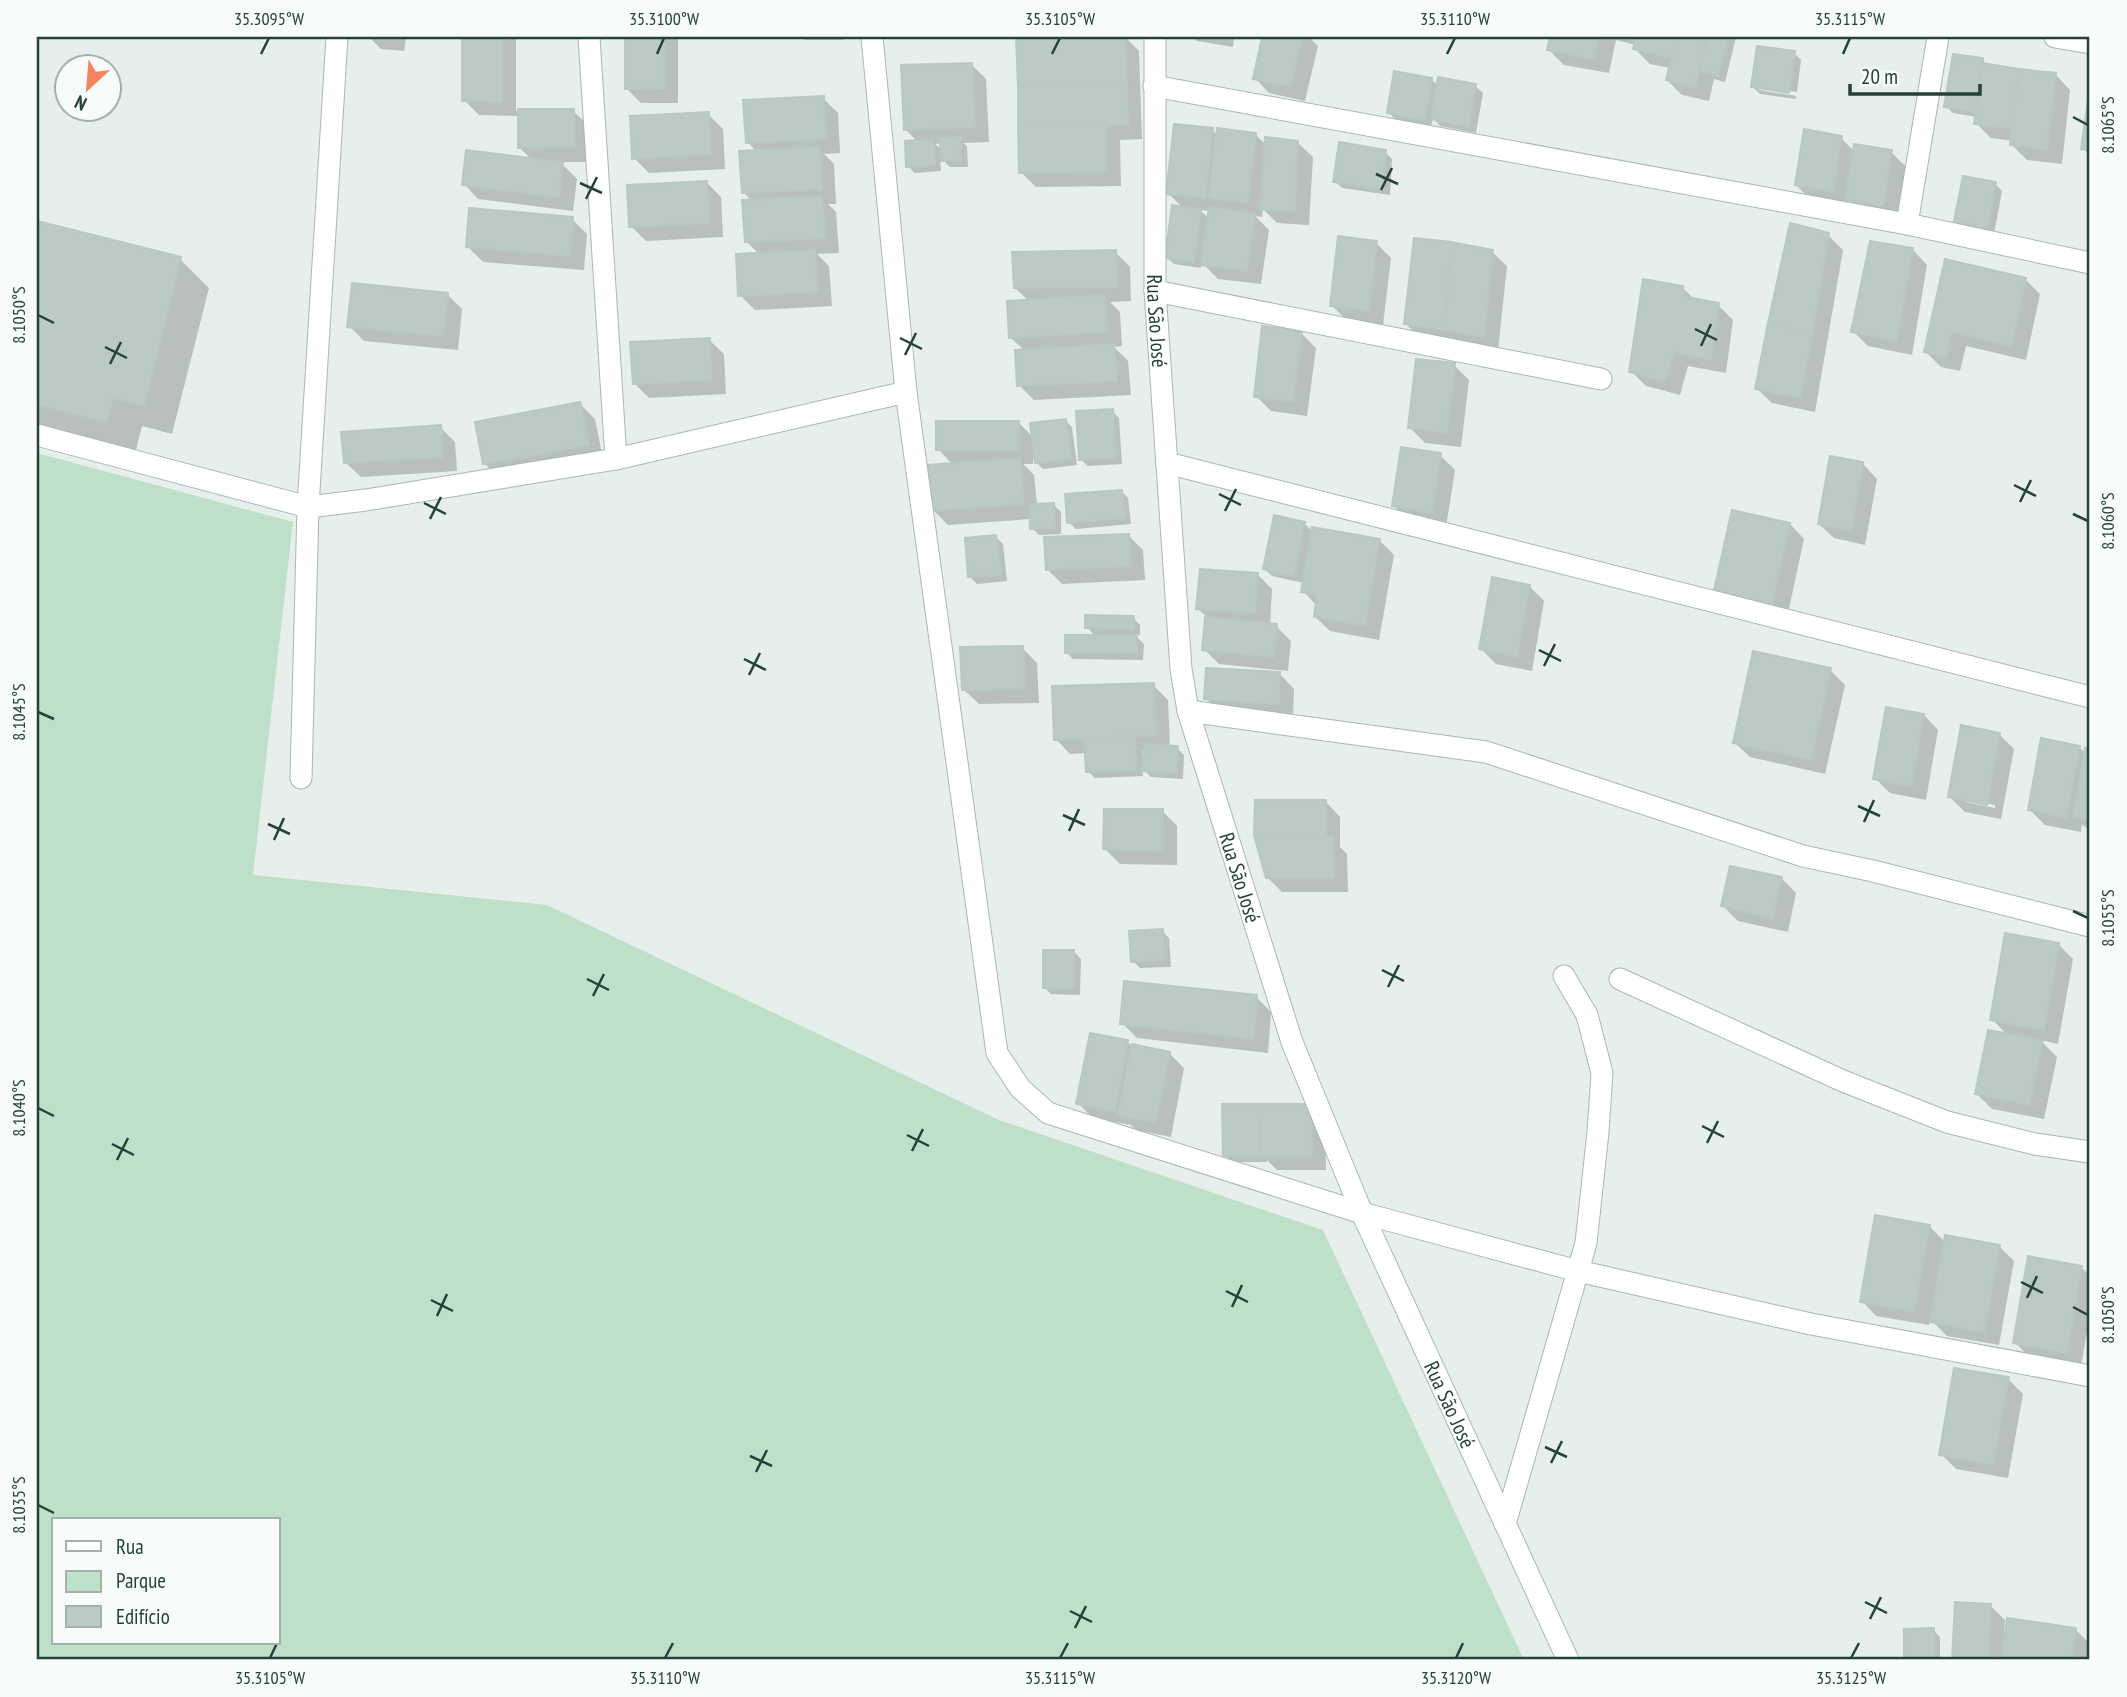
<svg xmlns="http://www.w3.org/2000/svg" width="2127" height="1697" viewBox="0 0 2127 1697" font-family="'PT Sans Narrow',sans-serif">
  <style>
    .green { fill: #bfe0c8; fill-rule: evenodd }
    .shadow { fill: #0003; fill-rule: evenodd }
    .building { fill: #bbcac4; stroke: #b8c9c2; stroke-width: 2 }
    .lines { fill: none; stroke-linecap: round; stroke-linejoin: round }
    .street-casing { stroke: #a8b8b2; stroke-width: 23 }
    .street { stroke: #fff; stroke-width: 21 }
    .ticks { fill: none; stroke: #24423a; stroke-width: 2.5 }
    .labels { text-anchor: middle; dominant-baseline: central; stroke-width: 7; stroke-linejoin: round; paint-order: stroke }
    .street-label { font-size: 21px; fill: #24423a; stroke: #f7fbf9 }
    .neatline { fill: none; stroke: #24423a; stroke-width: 2.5 }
    .ticks-label { font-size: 18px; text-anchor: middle; fill: #24423a }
  </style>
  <rect width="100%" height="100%" fill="#e6efeb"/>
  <path class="green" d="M37 453 293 522 253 875 547 905 999 1120 1323 1230 1524 1660H37ZM54 1520H278V1643H54Z"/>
  <g class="shadow">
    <path d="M369 37H406L404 51 381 49Z"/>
    <path d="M464 37H516V111H573L588 125 589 162H560L577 179 573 211 478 199 464 184 532 160 519 147V116L479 115 464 100Z"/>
    <path d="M626 37H678V103H641L626 88Z"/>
    <path d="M802 37H844L843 40H805Z"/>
    <path d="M1125 37 1139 51 1142 139 1120 140 1121 186 1036 187 1021 172 1018 38Z"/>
    <path d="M1193 37H1234L1233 47 1197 41Z"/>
    <path d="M1264 37H1309L1318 46 1305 101 1269 93 1255 78Z"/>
    <path d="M1552 37H1736L1725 82 1714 79 1709 101 1682 95 1667 80 1670 68 1650 64 1635 49 1636 45 1616 40 1609 73 1564 65 1549 50Z"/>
    <path d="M1794 53 1801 60 1797 92 1759 87V90L1796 96V99L1760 94 1753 87Z"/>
    <path d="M1982 60 1988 66 2056 75 2070 90 2062 164 2027 160 2012 145 2013 141 1991 138 1976 123 1977 117 1953 113 1946 106Z"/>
    <path d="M971 64 986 79 989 142 963 143 967 146 968 167H950L940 157 941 171 915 173 908 166 918 142 905 129ZM942 143 943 151 935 144Z"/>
    <path d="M1431 79 1439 87 1475 86 1483 93 1476 133 1440 126 1433 118 1431 126 1396 120 1389 113Z"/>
    <path d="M823 98 838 113 840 153 824 154 834 164 836 204H828L836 212 839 253 817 254 829 266 832 306 755 310 740 295 759 254 747 242 752 201 744 193 757 152 748 142Z"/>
    <path d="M2090 98V156L2083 148Z"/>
    <path d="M708 114 723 129 725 169 649 173 634 158Z"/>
    <path d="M1212 130 1218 136 1255 134 1266 145 1298 143 1313 157 1309 225 1277 223 1263 209 1262 217 1255 216 1269 230 1261 284 1218 279 1202 263 1201 268 1174 264 1167 257 1183 208 1168 193ZM1200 210 1210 211 1209 218 1205 215Z"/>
    <path d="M1841 138 1855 152H1891L1906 167 1897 220 1862 214 1848 200 1847 206 1811 200 1796 185Z"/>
    <path d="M1385 152 1392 159 1390 195 1342 188 1335 181Z"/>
    <path d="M706 182 721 197 723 237 646 241 631 226Z"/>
    <path d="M1995 184 2002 191 1994 234 1963 228 1956 221Z"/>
    <path d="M572 219 587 234 584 270 483 262 468 247Z"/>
    <path d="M37 223 180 259 209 288 172 434 142 426 136 450 37 425Z"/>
    <path d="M1828 235 1843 250 1815 412 1772 403 1757 389Z"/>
    <path d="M1376 243 1391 258 1383 325 1347 320 1332 306Z"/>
    <path d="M1913 250 1927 265 1912 355 1868 346 1853 331Z"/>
    <path d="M1115 252 1130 267 1131 301 1110 302 1120 312 1122 346 1114 347 1128 361 1131 395 1034 400 1019 385 1025 351 1010 337 1029 301 1015 288Z"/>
    <path d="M1492 252 1507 266 1498 351 1420 338 1405 323Z"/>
    <path d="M1946 262 2025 279 2040 294 2026 360 1966 346 1960 371 1941 367 1926 352Z"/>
    <path d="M1682 287 1696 301 1718 305 1733 320 1726 373 1688 366 1680 395 1646 386 1631 371Z"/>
    <path d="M447 294 462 309 458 350 364 341 349 326Z"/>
    <path d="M1301 333 1316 348 1307 416 1271 411 1256 396Z"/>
    <path d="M709 340 724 354 726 394 649 398 634 383Z"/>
    <path d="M1454 365 1469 380 1461 447 1425 443 1410 428Z"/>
    <path d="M580 404 595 419 603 459 499 478 484 463Z"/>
    <path d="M1112 411 1119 418 1122 464 1088 466 1080 459Z"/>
    <path d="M1065 420 1072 427 1077 465 1043 469 1033 459V464H1023L1034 475 1037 505H1054L1061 512V534L1039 535 1032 528 1031 519 948 525 933 510 953 465 938 449 1019 423 1034 438Z"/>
    <path d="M440 427 455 442 457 471 361 477 346 463Z"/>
    <path d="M1440 455 1455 470 1446 527 1409 521 1394 506Z"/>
    <path d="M1863 464 1877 479 1865 545 1834 538 1819 524Z"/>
    <path d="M1121 491 1128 498 1131 524 1076 529 1069 522Z"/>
    <path d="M1305 524 1313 532 1379 540 1394 555 1379 640 1330 631 1315 617 1317 606 1303 591 1304 583 1272 576 1264 569Z"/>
    <path d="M1790 524 1804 539 1787 618 1731 605 1716 590Z"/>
    <path d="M1128 535 1143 550 1145 580 1062 584 1047 569Z"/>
    <path d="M996 537 1003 544 1007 581 977 584 970 577Z"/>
    <path d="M1257 574 1272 589 1270 625 1276 626 1291 641 1288 671 1219 664 1204 649 1207 617 1198 609Z"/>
    <path d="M1529 586 1544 601 1532 671 1496 664 1481 649Z"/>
    <path d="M1133 618 1140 625V635H1135L1144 644 1143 660 1073 659 1066 652 1096 637 1087 627Z"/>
    <path d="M1022 648 1037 663 1039 703 979 704 964 690Z"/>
    <path d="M1830 670 1845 685 1825 774 1750 757 1735 743Z"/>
    <path d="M1280 674 1294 689 1293 718 1221 714 1206 699Z"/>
    <path d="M1153 685 1168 700 1170 747 1177 748 1184 755 1183 779 1151 777 1142 768 1143 776 1095 778 1088 771 1087 753 1070 754 1056 739ZM1142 750H1145V763H1142Z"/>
    <path d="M1924 715 1938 730 1926 800 1890 793 1875 778Z"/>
    <path d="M1999 734 2014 749 2001 819 1965 812 1950 797ZM1965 799 1995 805V808L1965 802Z"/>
    <path d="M2079 747 2086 754 2087 751H2090V831L2082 824 2081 832 2045 825 2030 810Z"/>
    <path d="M1326 802 1340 817V847L1347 854 1348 892H1282L1267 877 1256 835Z"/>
    <path d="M1162 811 1177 826V865L1120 864 1105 849Z"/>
    <path d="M1781 878 1796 893 1788 932 1738 921 1723 906Z"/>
    <path d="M1162 931 1169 938 1171 967 1140 968 1133 961Z"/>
    <path d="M2058 944 2073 959 2058 1044 2040 1040 2057 1057 2044 1119 1992 1109 1977 1094 2007 1035 1992 1019Z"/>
    <path d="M1074 952 1081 959 1080 995 1051 994 1044 987Z"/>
    <path d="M1256 997 1271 1012 1268 1053 1137 1038 1122 1023Z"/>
    <path d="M1127 1042 1132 1046 1169 1053 1184 1068 1171 1137 1135 1130 1131 1125 1093 1118 1078 1103Z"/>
    <path d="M1310 1106 1325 1121 1326 1170H1277L1267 1160V1162H1232L1225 1155Z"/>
    <path d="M1929 1226 1946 1243 1999 1246 2014 1261 1999 1345 1947 1336 1930 1319 1929 1325 1876 1316 1862 1301Z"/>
    <path d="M2081 1267 2090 1276V1315L2081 1366 2029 1357 2015 1342Z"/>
    <path d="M2008 1379 2023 1394 2008 1478 1956 1469 1941 1454Z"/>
    <path d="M1956 1604 1990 1605 2005 1620 2004 1635 2075 1629 2090 1644 2088 1660H1954Z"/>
    <path d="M1905 1630H1933L1940 1637V1660H1906Z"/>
  </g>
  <g class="building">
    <path d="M462 37H502V102L462 101Z"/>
    <path d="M625 37H664V88L625 89Z"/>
    <path d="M1016 37H1125L1127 83 1018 86Z"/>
    <path d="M1262 37H1302L1291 87 1253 79Z"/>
    <path d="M1550 37H1598L1594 59 1547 50Z"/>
    <path d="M1636 37H1676L1671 58 1633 49Z"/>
    <path d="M1676 37H1707L1695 87 1666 80Z"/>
    <path d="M1707 37H1728L1718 76 1699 71Z"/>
    <path d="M1757 46 1795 51 1789 93 1751 87Z"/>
    <path d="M1953 54 1983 58 1976 112 1944 107Z"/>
    <path d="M972 63 975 127 904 130 901 65Z"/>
    <path d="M1982 63 2019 69 2013 129 1974 124Z"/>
    <path d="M2019 69 2056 73 2047 150 2010 145Z"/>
    <path d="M1394 71 1432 78 1425 120 1387 113Z"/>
    <path d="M1438 77 1476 84 1469 127 1431 119Z"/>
    <path d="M1127 83 1128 125 1018 126V86Z"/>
    <path d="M2090 86V150L2081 149Z"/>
    <path d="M824 96 826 139 746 143 743 100Z"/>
    <path d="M518 109H574L575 147 518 148Z"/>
    <path d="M709 112 711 154 632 159 630 116Z"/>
    <path d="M1174 124 1213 128 1205 198 1166 194Z"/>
    <path d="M1018 126H1106L1107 172 1019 173Z"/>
    <path d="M1217 128 1256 133 1248 203 1209 198Z"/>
    <path d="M1804 129 1842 136 1833 192 1795 185Z"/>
    <path d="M960 137 961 161H941L940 138Z"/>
    <path d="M1265 137 1298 141 1295 211 1260 209Z"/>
    <path d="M933 139 935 165 906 167 905 141Z"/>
    <path d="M1339 142 1386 150 1383 189 1333 182Z"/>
    <path d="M1854 144 1892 150 1883 206 1845 200Z"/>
    <path d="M819 147 822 189 742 193 739 151Z"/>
    <path d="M466 150 563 162 559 197 462 185Z"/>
    <path d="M1963 176 1996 182 1987 228 1954 221Z"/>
    <path d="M707 181 709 223 629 227 627 185Z"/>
    <path d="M822 196 825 238 745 242 742 200Z"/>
    <path d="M1172 205 1201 209 1194 262 1165 258Z"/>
    <path d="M1209 207 1255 213 1247 271 1201 265Z"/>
    <path d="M469 208 573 217 570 256 466 247Z"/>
    <path d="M37 221 181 257 144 406 113 398 107 422 37 404Z"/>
    <path d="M1790 223 1829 233 1812 334 1768 323Z"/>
    <path d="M1338 236 1377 241 1369 311 1330 306Z"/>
    <path d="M1414 238 1451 242 1445 330 1404 324Z"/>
    <path d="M1870 241 1913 248 1897 341 1851 332Z"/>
    <path d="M1451 242 1493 250 1484 337 1445 330Z"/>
    <path d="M815 250 818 292 738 296 736 254Z"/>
    <path d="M1116 250 1117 287 1014 288 1012 252Z"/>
    <path d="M1945 259 2026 278 2012 346 1951 332 1946 357 1924 352Z"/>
    <path d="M1643 279 1683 286 1682 296 1719 303 1711 360 1674 352 1665 381 1629 372Z"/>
    <path d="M352 283 448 293 443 336 347 327Z"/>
    <path d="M1105 295 1108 332 1009 338 1007 301Z"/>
    <path d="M1768 323 1812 334 1801 398 1755 389Z"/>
    <path d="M1262 326 1302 331 1293 402 1254 397Z"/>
    <path d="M710 338 712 380 633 384 630 342Z"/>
    <path d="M1114 344 1117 381 1017 386 1015 350Z"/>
    <path d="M1416 359 1455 363 1447 433 1408 428Z"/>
    <path d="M580 402 589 445 483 464 475 422Z"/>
    <path d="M1113 409 1116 457 1079 460 1076 411Z"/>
    <path d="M1066 419 1071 459 1035 463 1030 423Z"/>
    <rect x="936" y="421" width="83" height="29"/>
    <path d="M441 425 443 457 344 463 341 432Z"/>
    <path d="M1401 447 1441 453 1432 513 1392 506Z"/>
    <path d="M1830 456 1863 462 1851 531 1818 524Z"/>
    <path d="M1020 458 1024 504 931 511 928 465Z"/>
    <path d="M1122 490 1125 518 1067 523 1065 494Z"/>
    <path d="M1054 503 1055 528 1030 529 1029 504Z"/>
    <path d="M1732 510 1790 523 1772 604 1714 590Z"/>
    <path d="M1274 515 1305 522 1294 576 1263 569Z"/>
    <path d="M1312 527 1380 539 1365 626 1314 617 1317 595 1301 592Z"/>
    <path d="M1129 534 1131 566 1046 570 1044 537Z"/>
    <path d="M996 535 1001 575 968 577 965 538Z"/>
    <path d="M1200 569 1258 573 1255 613 1196 609Z"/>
    <path d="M1492 577 1530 585 1517 657 1479 649Z"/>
    <path d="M1085 615 1134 616V629L1085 628Z"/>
    <path d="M1205 617 1277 624 1274 657 1202 650Z"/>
    <rect x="1065" y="635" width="72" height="18"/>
    <path d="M1023 646 1025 689 962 690 960 647Z"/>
    <path d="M1753 651 1831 668 1811 760 1733 743Z"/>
    <path d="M1206 668 1280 672 1279 704 1204 699Z"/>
    <path d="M1154 683 1156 735 1054 740 1052 686Z"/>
    <path d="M1886 707 1924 714 1911 786 1873 779Z"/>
    <path d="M1961 725 2000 733 1987 805 1948 797Z"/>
    <path d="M1135 736 1136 770 1086 772 1084 738Z"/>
    <path d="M2041 738 2080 746 2066 818 2028 810Z"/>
    <path d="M1144 744 1178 746 1177 773 1142 771Z"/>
    <path d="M2085 748 2090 749V820L2073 817Z"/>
    <path d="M1255 800H1326V836L1254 835Z"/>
    <path d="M1104 809H1163V851L1103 849Z"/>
    <path d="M1254 835 1333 837 1334 878H1266Z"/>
    <path d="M1730 866 1782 877 1773 918 1721 906Z"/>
    <path d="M1163 929 1164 960 1131 962 1129 931Z"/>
    <path d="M2005 933 2059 943 2044 1030 1990 1020Z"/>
    <path d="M1043 950H1074V989L1043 988Z"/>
    <path d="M1124 981 1257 995 1254 1039 1120 1024Z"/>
    <path d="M1988 1030 2043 1040 2029 1105 1975 1094Z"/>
    <path d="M1090 1033 1128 1040 1115 1111 1076 1104Z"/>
    <path d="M1132 1044 1170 1052 1156 1123 1118 1115Z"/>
    <path d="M1222 1104H1259L1260 1156H1223Z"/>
    <path d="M1259 1104H1311L1312 1156H1260Z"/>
    <path d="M1875 1215 1930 1225 1914 1312 1860 1302Z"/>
    <path d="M1945 1235 2000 1245 1984 1332 1930 1322Z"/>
    <path d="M2028 1256 2082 1266 2067 1353 2013 1343Z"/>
    <path d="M1954 1368 2009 1377 1993 1464 1939 1455Z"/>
    <path d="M1955 1602 1991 1604 1988 1660H1952Z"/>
    <path d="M2007 1618 2076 1628 2071 1660H2002Z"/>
    <path d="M1934 1628V1660H1904V1629Z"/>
  </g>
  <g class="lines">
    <defs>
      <g id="street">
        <path d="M589 37 616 459"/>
        <path d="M872 37 906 392 997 1053 1020 1088 1048 1113 1362 1213 1578 1271 1811 1324 2090 1376"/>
        <path id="s1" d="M1155 37V291L1181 669 1188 711 1292 1042 1362 1213 1568 1660"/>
        <path d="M1938 37 1907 224 2090 263"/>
        <path d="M2055 37 2090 43"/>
        <path d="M1154 86 1907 224"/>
        <path d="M1155 291 1601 379"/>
        <path d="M37 435 308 507 366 500 616 459 906 392"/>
        <path d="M1167 463 2090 697"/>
        <path d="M1188 711 1486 752 1803 856 1873 871 2090 926"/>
        <path d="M301 778 308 507 337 37"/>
        <path d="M1620 979 1843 1081 1947 1122 2035 1144 2090 1152"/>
        <path d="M1505 1524 1586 1243 1598 1132 1602 1073 1587 1015 1564 976"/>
      </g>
    </defs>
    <use href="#street" class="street-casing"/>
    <use href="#street" class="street"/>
  </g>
  <path class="ticks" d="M261 54 269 38M657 54 664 38M1052 54 1060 38M1447 54 1455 38M1843 54 1850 38M2073 117 2088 125M1376 174 1398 184M580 183 602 193M1381 190 1392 168M586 199 597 177M38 315 54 323M1695 329 1717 340M900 338 922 349M1701 346 1711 324M105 347 127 358M905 355 916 333M110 364 121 342M2014 485 2036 496M1219 494 1241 505M2020 502 2031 480M424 503 446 514M1225 511 1236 489M2073 514 2088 521M430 519 441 497M1539 650 1561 661M744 659 766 670M1544 666 1555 644M749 675 760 653M38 712 54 719M1858 806 1880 816M1063 815 1085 825M1864 822 1874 800M268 824 290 834M1069 831 1079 809M274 840 284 818M2073 911 2088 918M1382 970 1404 981M587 979 609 990M1388 987 1399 965M593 996 604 974M38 1108 54 1116M1702 1126 1724 1137M907 1135 929 1146M1707 1143 1718 1121M112 1144 134 1155M912 1151 923 1129M117 1160 128 1138M2021 1282 2043 1293M1226 1291 1248 1302M2027 1298 2037 1276M431 1300 453 1311M1232 1307 1242 1285M2073 1307 2088 1315M437 1316 447 1294M1545 1447 1567 1457M750 1456 772 1466M1551 1463 1562 1441M756 1472 767 1450M38 1505 54 1513M1865 1602 1887 1613M1070 1611 1092 1622M1870 1619 1881 1597M1075 1628 1086 1606M270 1658 277 1643M665 1658 673 1643M1060 1658 1068 1643M1456 1658 1463 1643M1851 1658 1859 1643"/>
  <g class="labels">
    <g class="street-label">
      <text stroke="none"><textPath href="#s1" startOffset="284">Rua São José</textPath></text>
      <text stroke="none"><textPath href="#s1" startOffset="850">Rua São José</textPath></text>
      <text stroke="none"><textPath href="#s1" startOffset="1418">Rua São José</textPath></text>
    </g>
  </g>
  <rect width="2127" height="1697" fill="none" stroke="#f7fbf9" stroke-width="77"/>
  <rect x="52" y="1518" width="228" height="126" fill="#f7fbf9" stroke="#a3b1ad" stroke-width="2"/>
  <rect x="66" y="1541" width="35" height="10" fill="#ffffff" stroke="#a3b1ad" stroke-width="2"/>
  <text x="116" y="1554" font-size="21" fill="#24423a">Rua</text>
  <rect x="66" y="1571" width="35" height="21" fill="#bfe0c8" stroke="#a3b1ad" stroke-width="2"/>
  <text x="116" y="1588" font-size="21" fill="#24423a">Parque</text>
  <rect x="66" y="1606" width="35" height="21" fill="#bbcac4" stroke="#a3b1ad" stroke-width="2"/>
  <text x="116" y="1624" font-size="21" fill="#24423a">Edifício</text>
  <g transform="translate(88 88) rotate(206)"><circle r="33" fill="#f7fbf9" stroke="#a3b1ad" stroke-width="2"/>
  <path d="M0-5L12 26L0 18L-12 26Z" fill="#f4845f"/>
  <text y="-10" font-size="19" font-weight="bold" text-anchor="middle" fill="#24423a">N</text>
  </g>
  <path d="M1850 84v10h130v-10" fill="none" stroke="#24423a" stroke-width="3.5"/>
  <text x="1861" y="84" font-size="21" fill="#24423a" stroke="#f7fbf9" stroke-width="5" paint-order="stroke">20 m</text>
  <rect x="38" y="38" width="2050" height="1620" class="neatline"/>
  <g class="ticks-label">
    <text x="269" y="25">35.3095°W</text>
    <text x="664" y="25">35.3100°W</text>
    <text x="1060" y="25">35.3105°W</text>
    <text x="1455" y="25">35.3110°W</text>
    <text x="1850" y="25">35.3115°W</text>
    <text transform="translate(2108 125) rotate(-90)" y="6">8.1065°S</text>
    <text transform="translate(19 315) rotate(-90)" y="6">8.1050°S</text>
    <text transform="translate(2108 521) rotate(-90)" y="6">8.1060°S</text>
    <text transform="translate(19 712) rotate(-90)" y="6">8.1045°S</text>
    <text transform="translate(2108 918) rotate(-90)" y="6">8.1055°S</text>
    <text transform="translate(19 1108) rotate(-90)" y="6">8.1040°S</text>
    <text transform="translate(2108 1315) rotate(-90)" y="6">8.1050°S</text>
    <text transform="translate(19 1505) rotate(-90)" y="6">8.1035°S</text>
    <text x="270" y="1684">35.3105°W</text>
    <text x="665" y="1684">35.3110°W</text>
    <text x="1060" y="1684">35.3115°W</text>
    <text x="1456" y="1684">35.3120°W</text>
    <text x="1851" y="1684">35.3125°W</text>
  </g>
</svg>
